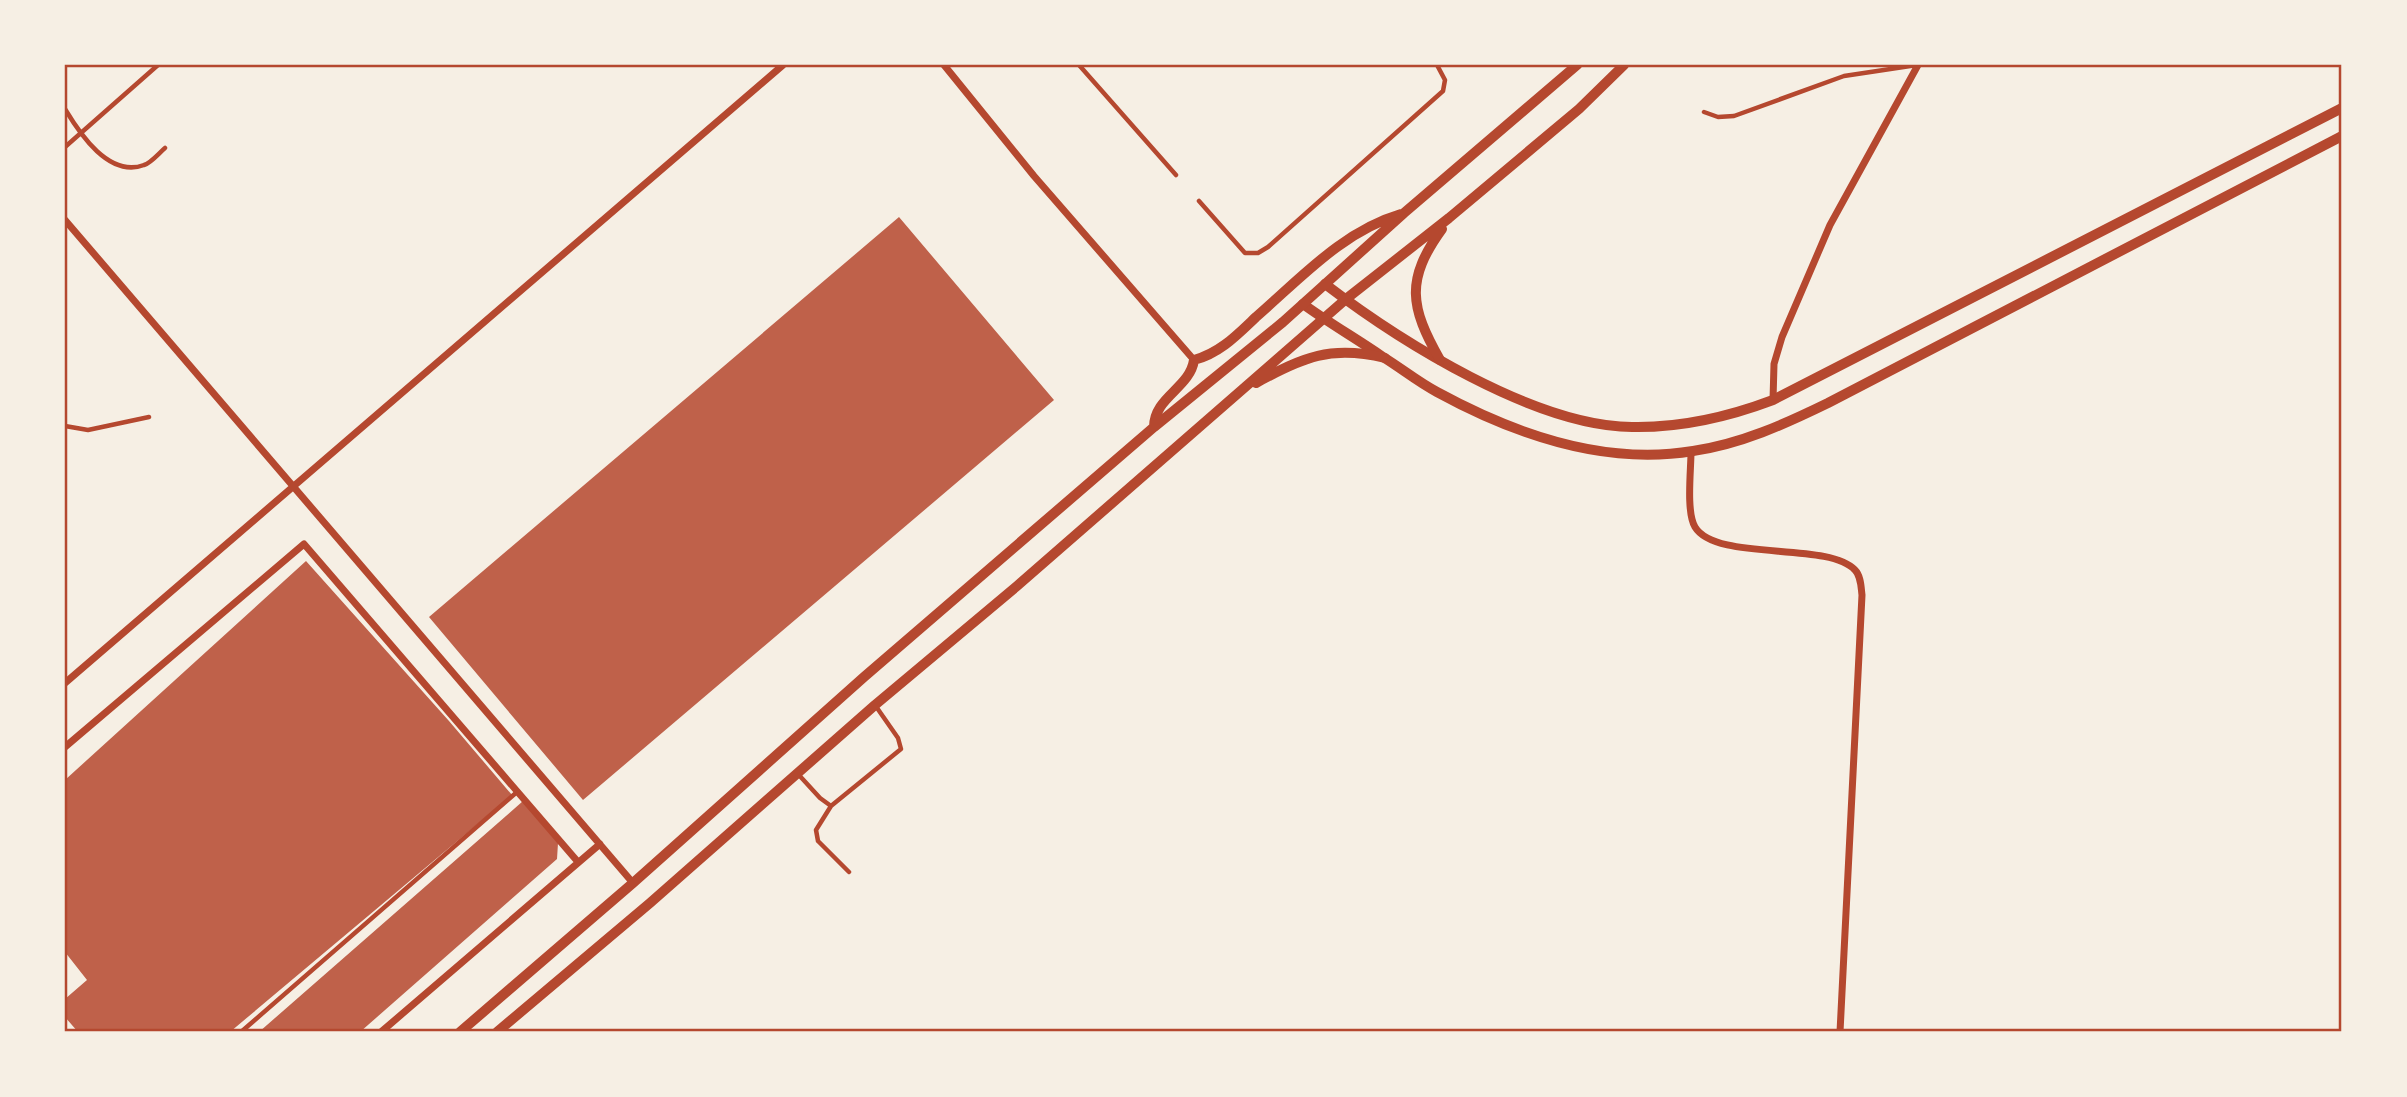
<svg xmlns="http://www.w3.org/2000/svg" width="2407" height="1097" font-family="'Zilla Slab',serif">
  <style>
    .building { fill: #bf614a }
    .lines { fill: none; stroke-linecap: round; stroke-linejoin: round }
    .service { stroke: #b5482f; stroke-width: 4.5 }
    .minor { stroke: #b5482f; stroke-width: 7 }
    .tertiary { stroke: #b5482f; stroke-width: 10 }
    .secondary { stroke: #b5482f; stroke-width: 10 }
    .neatline { fill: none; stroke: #b5482f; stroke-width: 2.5 }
  </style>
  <rect width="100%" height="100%" fill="#f6efe4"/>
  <path class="building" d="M899 217 1054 400 583 800 429 617Z
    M306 561 449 721 512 795 230 1032H78L65 1017V999L87 980 65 952V780Z
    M523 801 558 843 557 859 360 1032H259Z"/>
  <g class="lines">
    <path class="service" d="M1079 65 1176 175
      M65 109C80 134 109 178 144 165 151 163 159 153 165 148
      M1704 112 1718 117 1734 116 1844 76 1917 65
      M65 147 158 65
      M1199 201 1245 253H1258L1268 247 1443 91 1445 80 1437 65
      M65 426 88 430 149 417
      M798 774 820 798 831 806
      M849 872 818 841 816 830 831 806 901 749 898 738 875 705
      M241 1032 517 792"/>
    <path class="minor" d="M944 65 1034 176 1194 360
      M65 220 633 883
      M1773 400 1774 364 1782 337 1830 225 1918 65
      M1691 452C1691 470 1686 512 1695 527 1716 562 1828 541 1855 570 1861 576 1861 587 1862 595L1840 1032
      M65 683 783 65
      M65 747 304 544 578 862
      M381 1032 600 844"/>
    <path class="tertiary" d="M1325 284C1401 342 1535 426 1632 427 1681 428 1728 417 1773 400L2342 108
      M1303 304C1329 323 1357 339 1383 357 1401 368 1418 382 1437 392 1514 434 1604 466 1693 451 1741 444 1785 424 1828 403L2342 136"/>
    <path class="secondary" d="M1440 360C1410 307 1405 280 1442 229
      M1256 383C1303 357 1331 345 1385 358
      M1154 427C1154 397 1190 388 1194 360 1220 353 1237 335 1256 317 1301 278 1343 231 1401 214
      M460 1032 633 883 864 677 1154 427 1283 322 1404 213 1577 65
      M497 1032 650 903 875 705 1017 586 1346 299 1449 218 1579 109 1624 65"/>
  </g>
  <rect width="2407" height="1097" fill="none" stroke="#f6efe4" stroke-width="133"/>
  <rect x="66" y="66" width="2274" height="964" class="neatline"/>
</svg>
